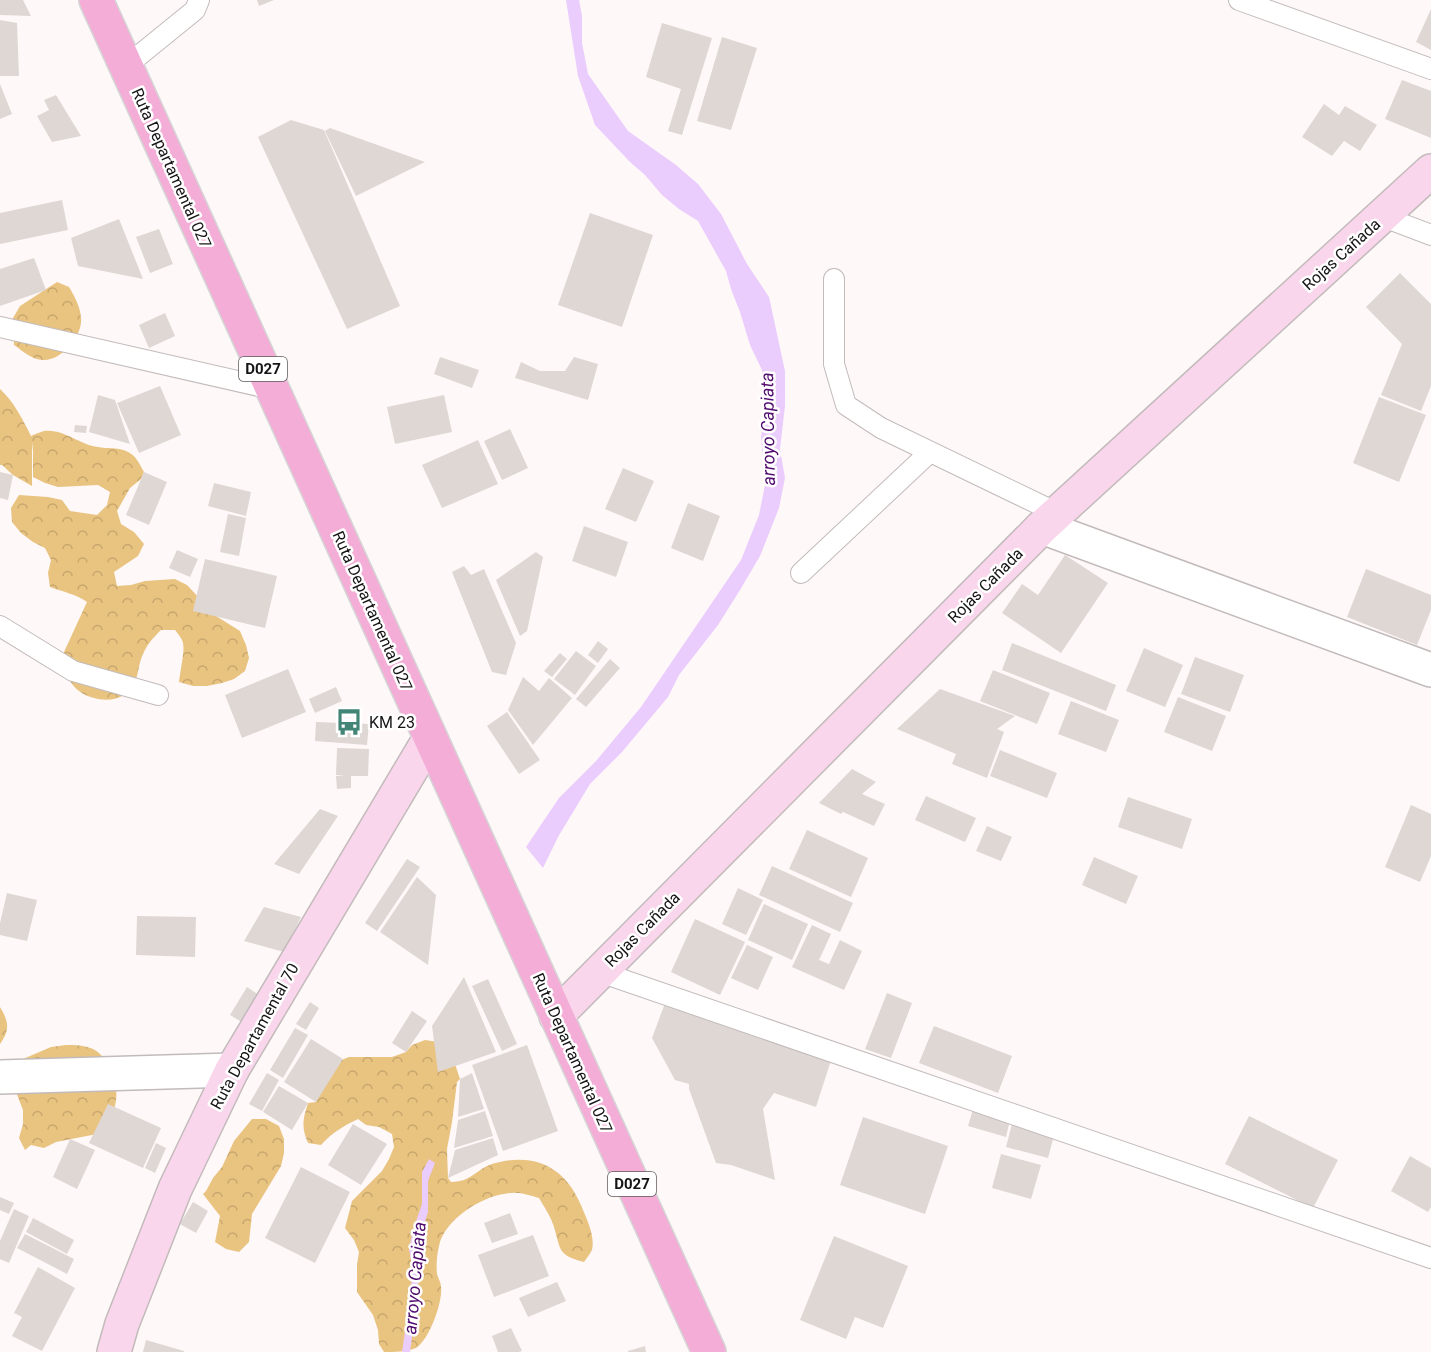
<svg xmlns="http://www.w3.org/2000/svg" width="1431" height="1352" font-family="Roboto,sans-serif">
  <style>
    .forest { fill: url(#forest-crowns) }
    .water { fill: #eaccfd }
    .building { fill: #ded7d4 }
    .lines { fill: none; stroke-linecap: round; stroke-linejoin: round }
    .service-casing { stroke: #c3bbbb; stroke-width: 22 }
    .minor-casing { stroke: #c3bbbb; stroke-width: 36 }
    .secondary-casing { stroke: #c3bbbb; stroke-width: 36 }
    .primary-casing { stroke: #d5d5d5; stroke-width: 36 }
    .service { stroke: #fff; stroke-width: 20 }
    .minor { stroke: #fff; stroke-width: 33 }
    .secondary { stroke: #f9d6eb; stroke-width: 33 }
    .primary { stroke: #f3add7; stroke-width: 33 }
    .labels { text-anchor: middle; stroke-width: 5; stroke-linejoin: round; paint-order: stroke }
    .shield { fill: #fff; stroke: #5c5a5a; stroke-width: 1.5 }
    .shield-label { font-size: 15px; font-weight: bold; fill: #161414 }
    .street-label { font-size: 16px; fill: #161414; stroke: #fff }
    .poi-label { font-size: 16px; fill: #161414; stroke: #fff; text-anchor: start }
    .water-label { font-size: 18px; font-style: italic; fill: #500c6d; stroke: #fff }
  </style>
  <defs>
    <pattern id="forest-crowns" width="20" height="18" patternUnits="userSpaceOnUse" patternTransform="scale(1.5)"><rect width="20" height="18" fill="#e9c380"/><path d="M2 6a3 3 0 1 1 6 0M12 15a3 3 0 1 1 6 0" fill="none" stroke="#c7a76e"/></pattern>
  </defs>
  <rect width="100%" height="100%" fill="#fff8f8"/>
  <path class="forest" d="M57 282 69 287C75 297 82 310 81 322 80 339 60 361 43 360 32 360 23 351 14 345L13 318 20 306Z
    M0 389C14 402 22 418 31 436 35 434 40 432 44 431 63 428 80 445 98 447 107 449 117 447 126 451 136 455 139 463 144 472L141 479 130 488 117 511 121 524 134 532 144 544 138 556 114 572 117 586 131 585 145 581 175 579 187 585 216 616 240 631 246 645 249 658 245 671 234 679 222 683 207 686H193L179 682C180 672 185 651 183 643 182 638 178 634 175 630H161C154 637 148 643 144 652 139 661 139 670 136 679 130 696 115 702 98 699 76 694 72 685 61 666L64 652 87 602C76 594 63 592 50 587L48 573 51 560 45 548 33 542 21 533 12 522 11 508 19 495 48 497 62 500 70 511 97 515 107 505 110 492 98 485 58 487 45 483 33 477V451L32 442V486L13 475 2 465H0Z
    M0 1007C9 1022 10 1030 0 1044Z
    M425 1040 439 1042 451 1052 460 1079 457 1082 452 1122 447 1149 448 1178 451 1182C455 1182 460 1181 464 1180 474 1176 482 1167 492 1164 536 1151 567 1168 583 1210 588 1222 595 1237 592 1250 590 1254 586 1259 584 1262 556 1255 561 1248 553 1224 550 1215 544 1207 539 1198 531 1196 521 1192 512 1193 485 1194 445 1218 439 1246 437 1254 436 1265 437 1274 438 1278 441 1282 441 1287 443 1302 429 1340 416 1348 407 1352 394 1352 384 1352L379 1344 378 1330 373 1315 357 1292V1265L359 1252 354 1240 345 1228 352 1201 382 1171 389 1159 394 1147 392 1134 379 1127 366 1125 358 1119C343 1126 332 1133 321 1145L308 1143C301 1127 303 1119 308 1103L316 1102C320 1084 331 1062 349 1057H392L406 1052 412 1045Z
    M66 1045C75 1045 84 1045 93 1049 112 1059 122 1092 113 1111 109 1119 102 1127 97 1134L56 1142 44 1148 31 1145 25 1150 19 1138 23 1124V1110L13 1084 12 1070 23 1059 51 1047Z
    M252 1119H266L279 1126 284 1139V1153L281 1166 252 1214 249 1242 239 1252 226 1249 215 1242 220 1216 203 1194 206 1191 213 1178 222 1167 234 1141Z"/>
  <path class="water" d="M566 0H579L582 16V43L588 74 628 131 676 165 698 184 721 214 747 264 769 297 785 371V406L780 449 785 478 779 508 760 556 740 590 718 625 679 675 668 697 622 752 590 784 558 837 543 868 526 847 559 798 596 761 641 707 741 560 759 515 765 485 761 437 765 405 762 370 750 345 740 312 731 289 726 271 698 221 679 209 662 195 645 175 630 162 595 125 578 76Z
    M429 1159 435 1163 428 1181V1212L416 1251 419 1265 418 1292 410 1352H402L411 1290 412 1266 409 1249 413 1230 422 1204V1172Z"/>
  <path class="building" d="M0 0H23L31 16 0 15Z
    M257 0H274L259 6Z
    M1431 9V50L1416 42Z
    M0 20 17 23 19 76H0Z
    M662 23 712 38 682 135 668 131 681 89 646 77Z
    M722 37 757 48 731 130 697 121Z
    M1402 80 1431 91V138L1385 119Z
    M0 84 12 114 0 119Z
    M56 95 81 136 52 142 37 116 49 110 44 100Z
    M1324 104 1339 115 1345 106 1377 125 1360 151 1344 141 1332 156 1302 137Z
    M291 120 324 130 400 306 347 329 258 137Z
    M330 128 425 162 356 196 325 131Z
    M62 200 68 230 0 244V213Z
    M590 213 653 235 622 327 558 305Z
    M119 219 143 279 78 266 71 238Z
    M159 229 173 264 150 273 136 237Z
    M34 258 46 290 0 306V269Z
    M1400 273 1431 304V386L1421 411 1381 395 1402 344 1366 307Z
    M165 313 175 336 149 348 139 325Z
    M440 357 479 370 472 388 434 374Z
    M574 357 598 364 588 400 515 378 521 362 540 371H565Z
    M160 386 181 435 139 453 117 403Z
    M98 395 115 400 130 444 89 432Z
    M444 395 452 432 395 444 387 407Z
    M1379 397 1426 415 1399 482 1353 463Z
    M75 425 87 426 86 433 74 432Z
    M510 429 528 468 502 480 484 441Z
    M478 440 498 484 442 508 422 465Z
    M623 468 654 481 636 522 605 509Z
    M0 472 13 475 8 500 0 498Z
    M144 472 167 482 149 525 126 515Z
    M214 483 251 492 246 516 208 506Z
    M688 503 720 516 703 561 671 548Z
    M228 514 246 518 239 556 220 552Z
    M584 526 628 542 616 577 572 561Z
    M177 550 198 559 190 577 169 568Z
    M536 552 543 557 527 631 520 636 496 580Z
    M1065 555 1108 583 1061 653 1002 613 1022 584 1038 595Z
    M205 559 277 576 265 628 193 611Z
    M464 566 471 575 484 569 516 643 506 675 492 672 452 572Z
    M1366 569 1431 595V610L1417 645 1347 617Z
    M598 641 608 649 598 663 588 655Z
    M1012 643 1116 685 1106 711 1002 670Z
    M1144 648 1183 665 1165 707 1126 691Z
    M576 651 596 666 575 695 554 679Z
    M560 653 567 659 552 677 544 671Z
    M1195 657 1244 675 1230 712 1181 694Z
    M610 659 620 668 586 707 576 699Z
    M288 669 306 712 242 738 225 695Z
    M993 670 1050 693 1037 724 980 701Z
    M523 677 539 691 549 678 572 698 533 745 508 710Z
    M336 687 342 701 315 713 309 699Z
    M940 689 1015 716 997 729 1004 732 987 778 952 764 956 754 897 729Z
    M1178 697 1226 716 1212 751 1164 732Z
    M1071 701 1119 720 1106 752 1058 734Z
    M507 712 540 760 519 774 487 726Z
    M316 722 369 724 367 745 315 741Z
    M337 748 369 749 368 776H351V788L337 789 336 776H345L336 775Z
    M1000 750 1057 773 1047 798 990 776Z
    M852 769 876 782 862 794 885 804 874 826 843 812 841 814 819 803Z
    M926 796 976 818 965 842 915 820Z
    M1128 797 1192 819 1182 849 1118 827Z
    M1411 805 1431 814V856L1420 882 1385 867Z
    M320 809 338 816 299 874 274 864Z
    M987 826 1012 837 1001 861 976 851Z
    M807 830 868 858 851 897 789 869Z
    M1094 857 1138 876 1126 904 1082 885Z
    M407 859 420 867 377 931 365 923Z
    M772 866 853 903 840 932 759 895Z
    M417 877 436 895 428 965 380 932Z
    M738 888 763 900 746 935 722 924Z
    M7 893 37 900 27 941 0 935V923Z
    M764 904 808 924 792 960 748 940Z
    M264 907 301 917 284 952 244 941Z
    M137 916 196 917 195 957 136 955Z
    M695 919 745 942 720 995 671 972Z
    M812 925 831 934 819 960 829 964 840 940 862 951 844 990 792 967Z
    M747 945 773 957 758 990 731 978Z
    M464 977 496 1052 438 1072 432 1026Z
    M488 979 517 1044 502 1051 472 986Z
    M247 987 262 997 245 1024 230 1015Z
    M887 993 912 1003 891 1058 865 1049Z
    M668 995 834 1051 816 1107 774 1093 763 1109 775 1180 731 1165 716 1163 689 1089V1084L675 1080 652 1038Z
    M310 1002 319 1008 306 1030 296 1024Z
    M412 1011 427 1021 406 1052 392 1043Z
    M934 1026 1012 1056 998 1093 919 1063Z
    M295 1028 308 1035 283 1078 270 1070Z
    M311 1039 343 1059 316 1102 284 1082Z
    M527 1045 558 1131 503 1151 472 1065Z
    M267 1073 279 1080 262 1111 249 1104Z
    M472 1073 484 1109 458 1117 460 1079Z
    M279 1086 308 1103 292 1130 263 1112Z
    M108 1104 161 1128 143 1168 89 1143Z
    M974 1106 1011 1116 1006 1137 968 1126Z
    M485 1111 493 1136 454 1148 458 1120Z
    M1249 1116 1338 1160 1313 1208 1225 1164Z
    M863 1117 948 1146 925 1214 840 1185Z
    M1013 1120 1055 1132 1048 1158 1006 1147Z
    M353 1124 387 1144 361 1185 328 1165Z
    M493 1138 498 1155 448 1178 455 1150Z
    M70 1139 95 1150 77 1189 53 1177Z
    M156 1143 166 1148 155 1173 145 1168Z
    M1001 1154 1041 1165 1031 1199 992 1188Z
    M1410 1156 1431 1168V1207L1428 1212 1391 1191Z
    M301 1167 350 1192 315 1263 265 1238Z
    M0 1197 14 1203 9 1214 0 1210Z
    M193 1202 208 1211 196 1233 180 1224Z
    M14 1209 29 1216 9 1263 0 1259V1241Z
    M510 1213 518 1234 492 1243 484 1223Z
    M33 1218 74 1240 67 1254 26 1232Z
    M25 1234 74 1259 67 1274 17 1248Z
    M533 1235 549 1276 494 1297 478 1255Z
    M834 1236 908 1266 883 1328 855 1317 846 1339 800 1320Z
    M38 1267 75 1288 42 1351 12 1336 22 1317 14 1313Z
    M557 1282 566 1301 528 1317 519 1298Z
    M511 1328 522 1351 519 1352H498L492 1336Z
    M146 1340 184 1351V1352H143Z
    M645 1346 646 1352H628V1351Z"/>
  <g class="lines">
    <defs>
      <path id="service" d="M1239 0 1431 69
        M126 66 195 10 199 0
        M1381 216 1431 235
        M834 279V364L846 405 881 428 1057 513
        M0 327 272 389
        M801 573 930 452
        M0 626 73 671 158 695
        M600 972 1431 1258"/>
      <path id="minor" d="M1042 527 1431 670
        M0 1077 232 1070"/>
      <path id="secondary" d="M556 1016 1042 527 1431 171
        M114 1352 122 1324 175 1189 232 1070 430 738"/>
      <path id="primary" d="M96 0 709 1352"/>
    </defs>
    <use href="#service" class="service-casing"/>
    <use href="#minor" class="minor-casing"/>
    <use href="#secondary" class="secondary-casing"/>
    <use href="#primary" class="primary-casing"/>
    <use href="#service" class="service"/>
    <use href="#minor" class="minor"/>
    <use href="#secondary" class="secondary"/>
    <use href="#primary" class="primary"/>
  </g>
  <defs>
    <symbol id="bus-bare" viewBox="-9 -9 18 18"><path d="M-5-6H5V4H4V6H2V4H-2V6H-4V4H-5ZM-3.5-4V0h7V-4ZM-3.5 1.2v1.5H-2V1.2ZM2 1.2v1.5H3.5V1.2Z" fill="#428476" stroke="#fff" stroke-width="2.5" paint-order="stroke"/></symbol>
  </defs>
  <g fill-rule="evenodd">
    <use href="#bus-bare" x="330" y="703" width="38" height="38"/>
  </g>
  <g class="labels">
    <g class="shield">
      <rect x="239" y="357" width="48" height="24" rx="4.5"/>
      <rect x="608" y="1172" width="48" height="24" rx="4.5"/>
    </g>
    <g class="shield-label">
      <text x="263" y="374">D027</text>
      <text x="632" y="1189">D027</text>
    </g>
    <g class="street-label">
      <text transform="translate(172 168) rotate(66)" y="6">Ruta Departamental 027</text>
      <text transform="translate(1341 254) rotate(-42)" y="6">Rojas Cañada</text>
      <text transform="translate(985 585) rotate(-45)" y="6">Rojas Cañada</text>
      <text transform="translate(373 611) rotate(66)" y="6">Ruta Departamental 027</text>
      <text transform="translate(642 929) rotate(-45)" y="6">Rojas Cañada</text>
      <text transform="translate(254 1036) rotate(-61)" y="6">Ruta Departamental 70</text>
      <text transform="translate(573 1053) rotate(66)" y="6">Ruta Departamental 027</text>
    </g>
    <g class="poi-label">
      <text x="369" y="728">KM 23</text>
    </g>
    <g class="water-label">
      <text transform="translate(768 429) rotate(-91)" y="6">arroyo Capiata</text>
      <text transform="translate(415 1278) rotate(-85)" y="6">arroyo Capiata</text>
    </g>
  </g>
</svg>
